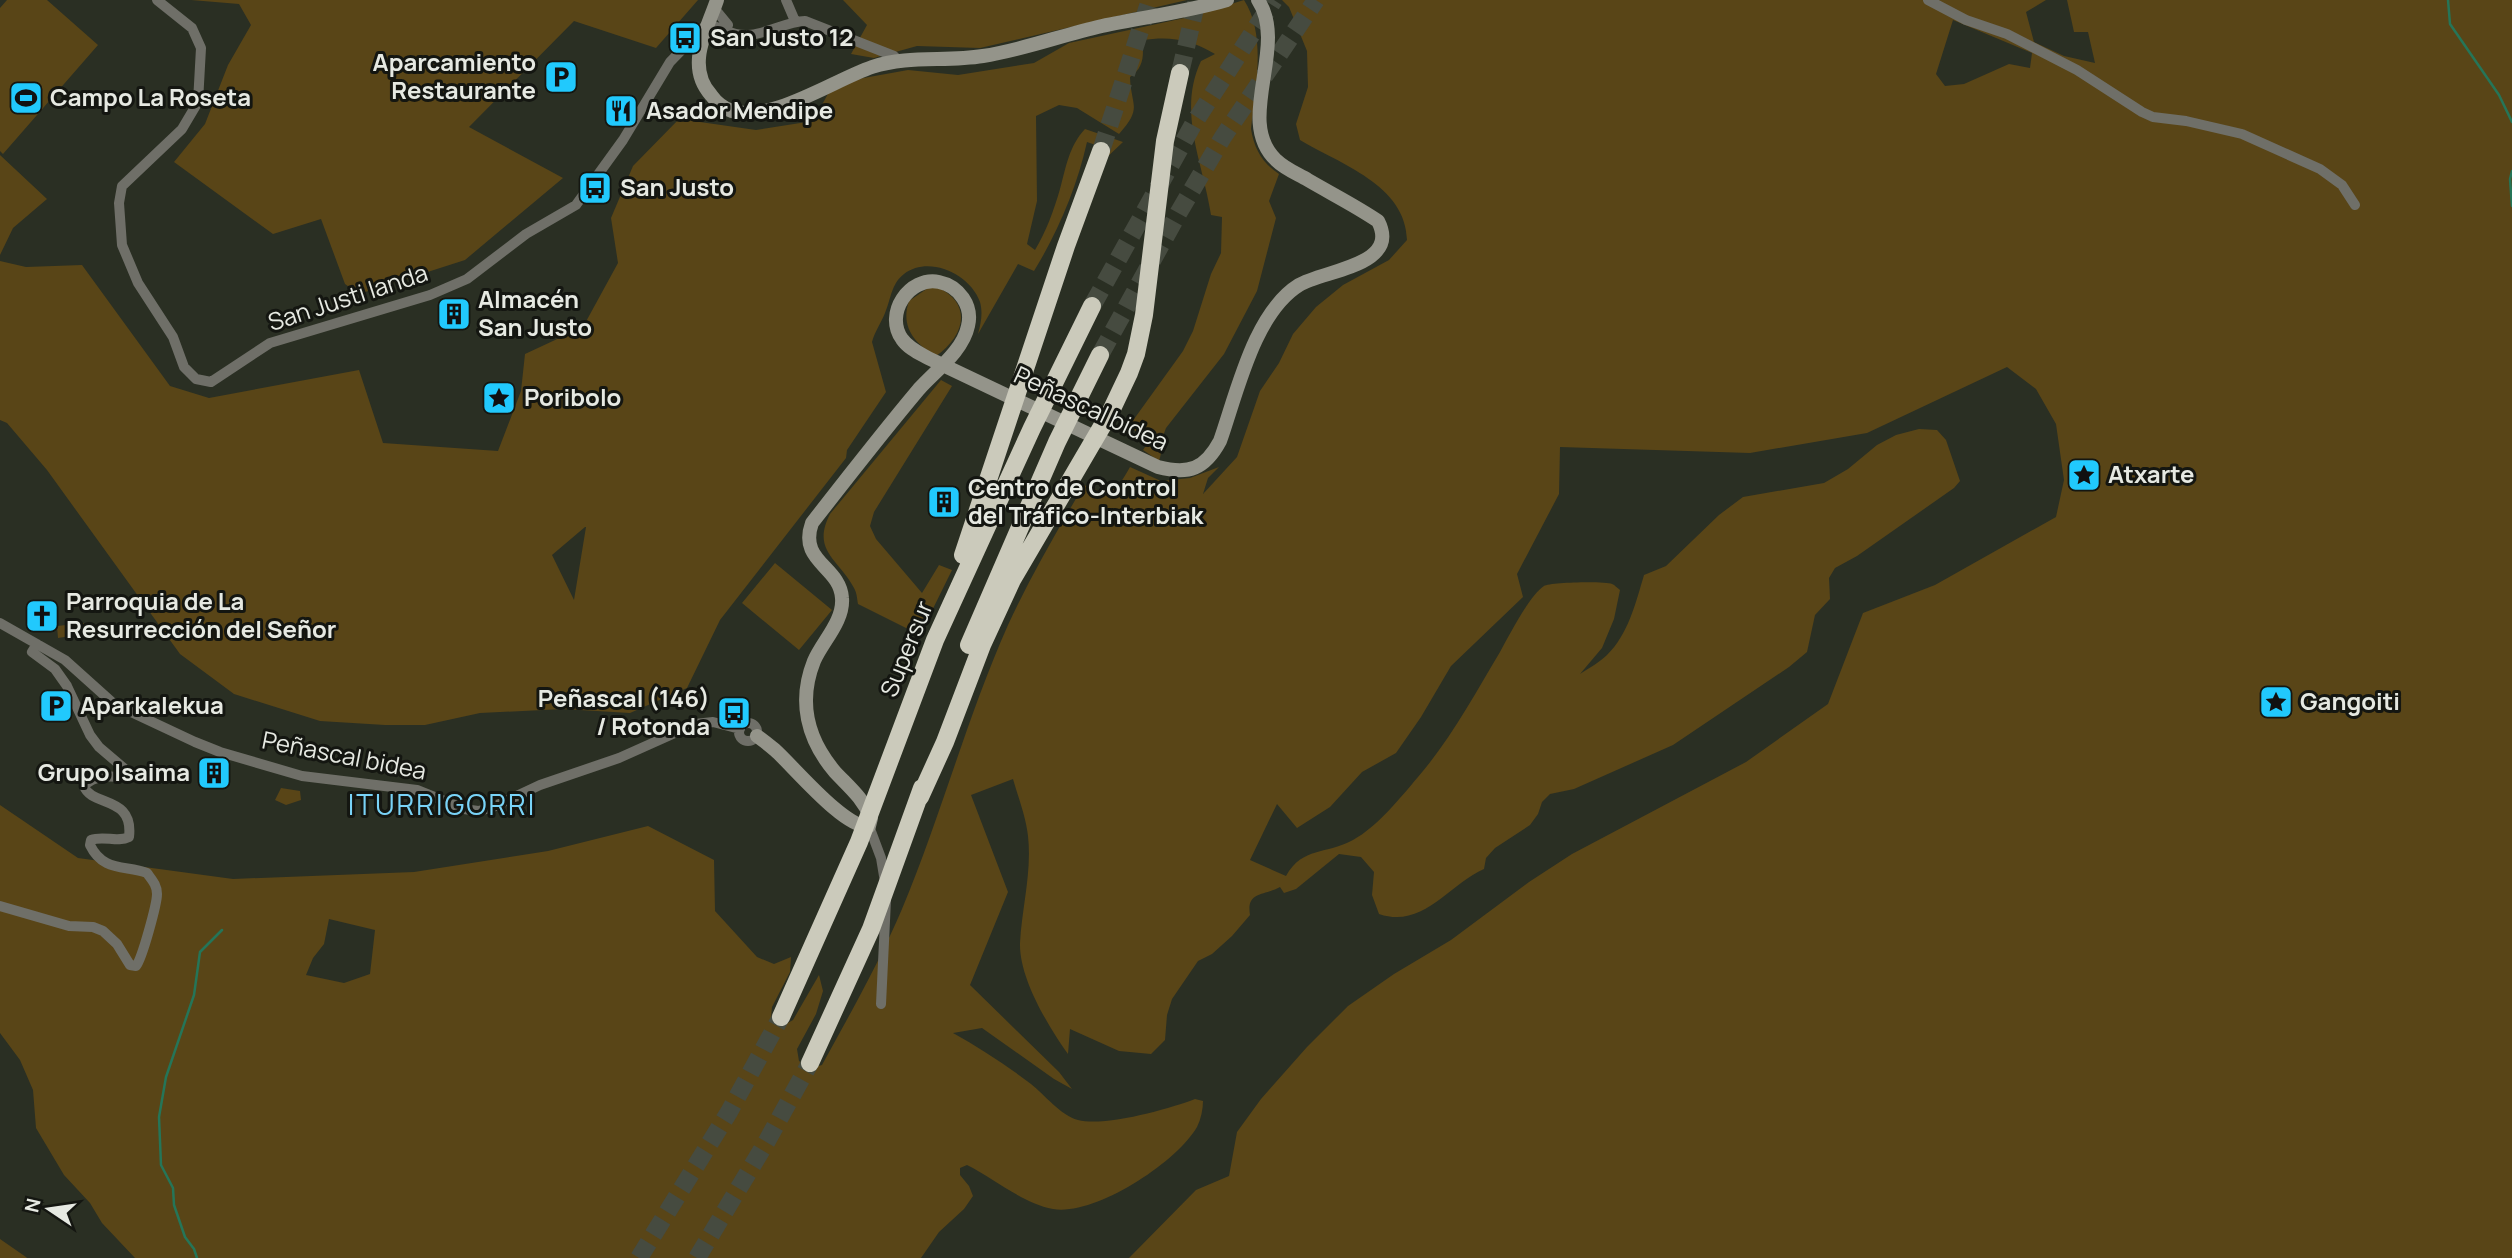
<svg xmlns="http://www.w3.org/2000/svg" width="2512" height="1258" font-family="Manrope,sans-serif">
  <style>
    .green { fill: #594517; fill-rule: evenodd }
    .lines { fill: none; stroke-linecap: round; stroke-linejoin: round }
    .stream { stroke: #257558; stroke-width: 2.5 }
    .highway-tunnel { stroke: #464b40; stroke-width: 18; stroke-dasharray: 18 9; stroke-linecap: butt }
    .street { stroke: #6f6f68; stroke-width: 10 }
    .secondary { stroke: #94948a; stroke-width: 14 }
    .highway { stroke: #cbcabb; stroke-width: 18 }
    .labels { text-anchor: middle; stroke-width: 6; stroke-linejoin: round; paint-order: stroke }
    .poi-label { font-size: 24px; font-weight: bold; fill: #e6e9e2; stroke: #141611; text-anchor: start }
    .street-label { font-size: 24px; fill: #e6e9e2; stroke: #141611 }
    .quarter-label { font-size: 28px; letter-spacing: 2px; fill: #79d3f7; stroke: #141611 }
  </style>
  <rect width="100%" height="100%" fill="#2a2f23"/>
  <path class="green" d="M7 0H47L98 45 3 154 0 151V8Z
    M191 0H698L656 48 574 21 469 127 563 178 465 260 359 294 345 284 321 219 273 234 174 162 205 124 228 65 251 25 239 4Z
    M843 0H1187L980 48 917 46 874 58 851 54 867 25Z
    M1244 0C1267 35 1255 90 1251 129 1254 148 1262 163 1279 174L1269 201 1276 218 1257 291 1224 354 1166 428C1161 439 1163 450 1159 461L1143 450 1149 441 1129 426 1183 351 1193 331 1211 274 1221 253 1222 217 1211 215C1203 162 1177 112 1201 61L1215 54C1190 39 1171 36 1142 40 1144 55 1144 68 1130 77 1131 107 1143 107 1119 134L1077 108 1059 105 1036 116 1037 201 1027 244 1035 250C1046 232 1054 210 1060 189 1066 167 1069 146 1085 129L1123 142 1104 160 1107 149 1087 142C1077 187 1058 232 1034 271L1018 264 978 334C981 323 983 313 980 302 970 274 929 255 904 274 891 284 891 299 885 313 881 323 875 331 872 342L886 392 847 450 846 458 720 620 687 688 630 713 563 709 480 713 425 725H385L320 721 234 694 180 654 47 470 7 423 0 420V261L26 267 82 265 170 386 209 398 359 370 383 443 498 451 521 391 525 354 583 327 618 263 611 218 633 166 679 119 756 130 813 121 829 92 858 79 908 70 958 75 1034 63 1069 43 1189 17ZM585 527H586L574 600 552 555Z
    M1282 0H2046L2026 12 2034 42 2064 56 2095 63 2088 32H2074L2067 0H2512V1258H1129L1196 1190 1229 1176 1237 1132 1261 1099 1307 1047 1348 1006 1394 974 1451 940 1529 882 1572 854 1746 762 1828 704 1863 613 1935 585 2056 517 2064 480 2056 424 2036 389 2007 367 1867 433 1750 453 1560 447 1559 494 1517 574 1523 597 1451 666 1421 717 1396 753 1362 772 1330 807 1297 828 1277 804 1250 860 1286 876C1303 846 1326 855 1353 840 1377 827 1401 797 1418 777 1450 740 1475 694 1500 652 1509 636 1529 596 1544 586 1550 582 1606 581 1612 584 1615 585 1617 588 1620 590L1614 619 1602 648 1580 674C1589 668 1600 662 1607 655 1628 635 1636 602 1644 575L1666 566 1719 515 1743 497 1824 483 1848 469 1877 445 1896 435 1919 429 1937 430 1946 440 1960 481 1954 488 1857 556 1835 568 1829 578 1830 599 1815 615 1807 652 1789 667 1673 745 1574 789 1550 794 1542 802 1538 814 1530 825 1495 848 1486 858 1484 869C1448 885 1423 929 1379 914L1372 895 1374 872 1361 857 1339 854 1296 889 1284 893 1280 887C1264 896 1246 891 1250 915L1232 936 1212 954 1198 961 1172 999 1167 1015 1165 1040 1151 1054 1119 1051 1070 1029 1068 1054C1048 1026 1019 978 1020 943 1022 907 1032 872 1028 836 1026 817 1018 797 1013 779L971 795 1008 892 970 985 1059 1072 1072 1089 1054 1079 982 1028 953 1033C980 1048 1006 1065 1031 1084 1045 1095 1060 1115 1078 1120 1105 1127 1169 1109 1195 1099L1203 1101C1203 1109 1201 1119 1197 1127 1176 1163 1095 1216 1053 1209 1022 1203 995 1179 967 1165L960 1168V1175L969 1186 973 1196 964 1209 939 1232 921 1258H135L102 1223 90 1203 64 1175 36 1128 33 1090 20 1060 0 1033V805L78 858 233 879 414 872 548 851 648 826 714 860 715 911 757 957 774 964 791 957 790 972 772 1007 771 1017 786 1024 793 1020 819 975 823 991 816 1014 797 1049 799 1061 811 1068 822 1065C850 1014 879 963 902 909 941 816 967 717 1008 625 1030 577 1057 531 1084 485 1111 497 1116 492 1130 467L1161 481 1190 478 1219 467 1208 478 1203 494 1237 457 1260 391 1279 363 1293 334 1316 307 1343 285 1389 260 1407 240C1406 185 1340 164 1300 140L1296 124 1308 87 1307 51 1289 7ZM1953 20 2032 53 2030 68 2009 64 1964 84 1945 86 1936 74ZM329 919 375 930 370 974 344 983 306 975 313 958 324 944Z
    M0 155 47 199 13 228 0 255Z
    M937 287C974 304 964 337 936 356 915 344 900 327 909 301L928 288Z
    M941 380 952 386 874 512 870 526 876 539 922 593 939 565 952 570 920 635 858 604C857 599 857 593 854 588 839 559 811 551 830 514Z
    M775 563 832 610 799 650 742 603Z
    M84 623 85 634 58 638 57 626Z
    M281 788 300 791 301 800 286 805 275 800Z
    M0 1239 26 1257 27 1258H0Z"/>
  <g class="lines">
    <path class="stream" d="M2448 0 2450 24 2499 95 2512 122
      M2512 171 2510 179 2512 206
      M197 1258 194 1249 185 1237 174 1205 173 1188 161 1165 159 1117 166 1077 194 995 200 952 222 930"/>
    <path class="highway-tunnel" d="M1180 73 1197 0
      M1101 151 1150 0
      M1092 306 1194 123 1274 0
      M1100 355 1179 212 1223 137 1316 0
      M639 1258 729 1112 781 1017
      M697 1258 767 1141 810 1063"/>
    <path class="street" d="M157 0 192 28 201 48 198 102 182 129 122 186 119 203 122 245 138 283 173 337 184 367 196 379 211 382 270 343 430 295 467 279 526 234 576 205 623 140 670 62 707 24 726 30 728 25 714 8
      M786 0 795 21
      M1928 0 1966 20 2007 34 2077 70 2142 112 2153 117 2186 121 2242 134 2320 169 2342 185 2355 205
      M726 30C752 45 779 22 805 21L894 56 898 60
      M0 623 65 660 114 704 195 742 220 752 302 776 417 790 464 809 478 811 491 808 540 785 619 758 695 724 713 722 740 729
      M739 732a9 9 0 1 1 18 0a9 9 0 1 1-18 0Z
      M869 826 881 858 885 882
      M0 906 69 926 93 927 103 931 117 944 130 965 136 966C142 959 157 904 157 894 157 885 152 880 147 873 125 865 103 872 90 845L91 840C104 835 117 843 129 837 134 795 91 807 84 786 94 775 109 776 123 777L126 770 99 747 90 735 67 686 55 669 32 652 37 644
      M881 1004 886 900"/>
    <path class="secondary" d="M717 0C707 30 685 66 711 95 716 102 723 108 732 111 771 123 834 80 872 67 908 55 945 62 983 56 1023 50 1062 35 1102 26 1144 17 1186 12 1227 0
      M757 736C763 740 769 745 775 750 793 766 846 830 869 826L871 818C863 798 849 787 835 772 807 739 798 701 814 661 822 642 844 621 842 598 840 566 798 562 812 523 847 478 882 433 919 389 935 371 963 351 968 326 973 306 959 286 939 282 909 276 884 314 902 339 908 348 919 353 928 358L1158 467C1189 475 1205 469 1220 441 1237 393 1254 313 1299 285 1324 270 1401 266 1378 221 1356 206 1332 194 1308 180 1298 174 1285 169 1276 160 1234 120 1289 47 1258 0"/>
    <path class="highway" d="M963 555 1066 246 1101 151
      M969 645 1057 442 1100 355
      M920 797 945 742 982 645 1012 580 1111 411 1129 373 1136 354 1144 315 1165 141 1180 73
      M781 1017 859 842 935 640 1032 428 1092 306
      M810 1063 871 929 922 788"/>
  </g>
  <defs>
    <symbol id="bus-square" viewBox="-11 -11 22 22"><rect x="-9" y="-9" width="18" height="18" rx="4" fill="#21c9fd" stroke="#141611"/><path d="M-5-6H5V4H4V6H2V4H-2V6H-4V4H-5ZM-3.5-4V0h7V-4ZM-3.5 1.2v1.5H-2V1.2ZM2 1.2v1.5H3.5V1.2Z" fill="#111"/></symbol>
    <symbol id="parking-square" viewBox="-11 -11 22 22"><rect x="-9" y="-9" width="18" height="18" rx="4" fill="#21c9fd" stroke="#141611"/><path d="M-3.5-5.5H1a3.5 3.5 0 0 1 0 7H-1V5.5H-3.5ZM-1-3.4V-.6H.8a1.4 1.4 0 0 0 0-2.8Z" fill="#111"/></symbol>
    <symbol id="stadium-square" viewBox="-11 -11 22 22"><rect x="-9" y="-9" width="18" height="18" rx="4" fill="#21c9fd" stroke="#141611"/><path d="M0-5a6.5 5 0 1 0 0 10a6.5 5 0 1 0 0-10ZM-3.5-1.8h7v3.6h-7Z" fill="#111"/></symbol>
    <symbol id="restaurant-square" viewBox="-11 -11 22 22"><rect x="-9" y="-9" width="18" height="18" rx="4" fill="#21c9fd" stroke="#141611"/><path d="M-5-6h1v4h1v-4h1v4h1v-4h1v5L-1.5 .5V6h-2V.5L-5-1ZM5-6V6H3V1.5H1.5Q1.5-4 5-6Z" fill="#111"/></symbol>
    <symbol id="building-square" viewBox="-11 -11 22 22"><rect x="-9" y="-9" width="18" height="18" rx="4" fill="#21c9fd" stroke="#141611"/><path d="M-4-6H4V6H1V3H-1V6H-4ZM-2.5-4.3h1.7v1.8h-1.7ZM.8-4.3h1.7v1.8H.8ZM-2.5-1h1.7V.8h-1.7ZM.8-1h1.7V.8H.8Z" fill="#111"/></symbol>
    <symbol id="sight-square" viewBox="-11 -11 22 22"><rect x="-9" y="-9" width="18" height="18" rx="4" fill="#21c9fd" stroke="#141611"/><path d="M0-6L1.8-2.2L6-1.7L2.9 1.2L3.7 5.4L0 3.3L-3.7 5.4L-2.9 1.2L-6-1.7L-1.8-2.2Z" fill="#111"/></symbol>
    <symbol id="church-square" viewBox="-11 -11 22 22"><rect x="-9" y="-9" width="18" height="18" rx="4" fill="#21c9fd" stroke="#141611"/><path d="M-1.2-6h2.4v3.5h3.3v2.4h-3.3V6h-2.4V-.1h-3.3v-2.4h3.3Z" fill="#111"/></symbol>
  </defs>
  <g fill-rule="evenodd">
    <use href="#bus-square" x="666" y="19" width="38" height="38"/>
    <use href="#parking-square" x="542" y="58" width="38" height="38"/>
    <use href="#stadium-square" x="7" y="79" width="38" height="38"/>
    <use href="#restaurant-square" x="602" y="92" width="38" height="38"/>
    <use href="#bus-square" x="576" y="169" width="38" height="38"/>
    <use href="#building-square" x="435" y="295" width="38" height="38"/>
    <use href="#sight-square" x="480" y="379" width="38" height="38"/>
    <use href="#sight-square" x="2065" y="456" width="38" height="38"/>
    <use href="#building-square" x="925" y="483" width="38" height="38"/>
    <use href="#church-square" x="23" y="597" width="38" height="38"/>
    <use href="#sight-square" x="2257" y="683" width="38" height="38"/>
    <use href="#parking-square" x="37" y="687" width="38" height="38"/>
    <use href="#bus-square" x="715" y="694" width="38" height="38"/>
    <use href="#building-square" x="195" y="754" width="38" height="38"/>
  </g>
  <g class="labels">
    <g class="poi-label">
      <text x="710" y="46">San Justo 12</text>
      <text x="536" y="71" text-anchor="end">Aparcamiento<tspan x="536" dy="28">Restaurante</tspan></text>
      <text x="50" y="106">Campo La Roseta</text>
      <text x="646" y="119">Asador Mendipe</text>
      <text x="620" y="196">San Justo</text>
      <text x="478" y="308">Almacén<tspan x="478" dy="28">San Justo</tspan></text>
      <text x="524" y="406">Poribolo</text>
      <text x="2108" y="483">Atxarte</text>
      <text x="968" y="496">Centro de Control<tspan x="968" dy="28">del Tráfico-Interbiak</tspan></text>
      <text x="66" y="610">Parroquia de La<tspan x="66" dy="28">Resurrección del Señor</tspan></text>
      <text x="710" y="707" text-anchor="end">Peñascal (146)<tspan x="710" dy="28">/ Rotonda</tspan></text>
      <text x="2300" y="710">Gangoiti</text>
      <text x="80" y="714">Aparkalekua</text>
      <text x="190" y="781" text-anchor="end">Grupo Isaima</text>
    </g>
    <g class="street-label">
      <text transform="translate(348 298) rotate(-18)" y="8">San Justi landa</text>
      <text transform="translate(1091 409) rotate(25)" y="8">Peñascal bidea</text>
      <text transform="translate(907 649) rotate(-68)" y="8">Supersur</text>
      <text transform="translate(344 756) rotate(11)" y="8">Peñascal bidea</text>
    </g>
    <g class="quarter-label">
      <text x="442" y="815">ITURRIGORRI</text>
    </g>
  </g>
  <g transform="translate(49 1209) rotate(283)" stroke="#141611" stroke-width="5" paint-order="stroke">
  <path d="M0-5L12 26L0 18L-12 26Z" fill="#e6e9e2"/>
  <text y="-10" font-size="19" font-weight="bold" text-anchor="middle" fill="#e6e9e2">N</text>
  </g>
</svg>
